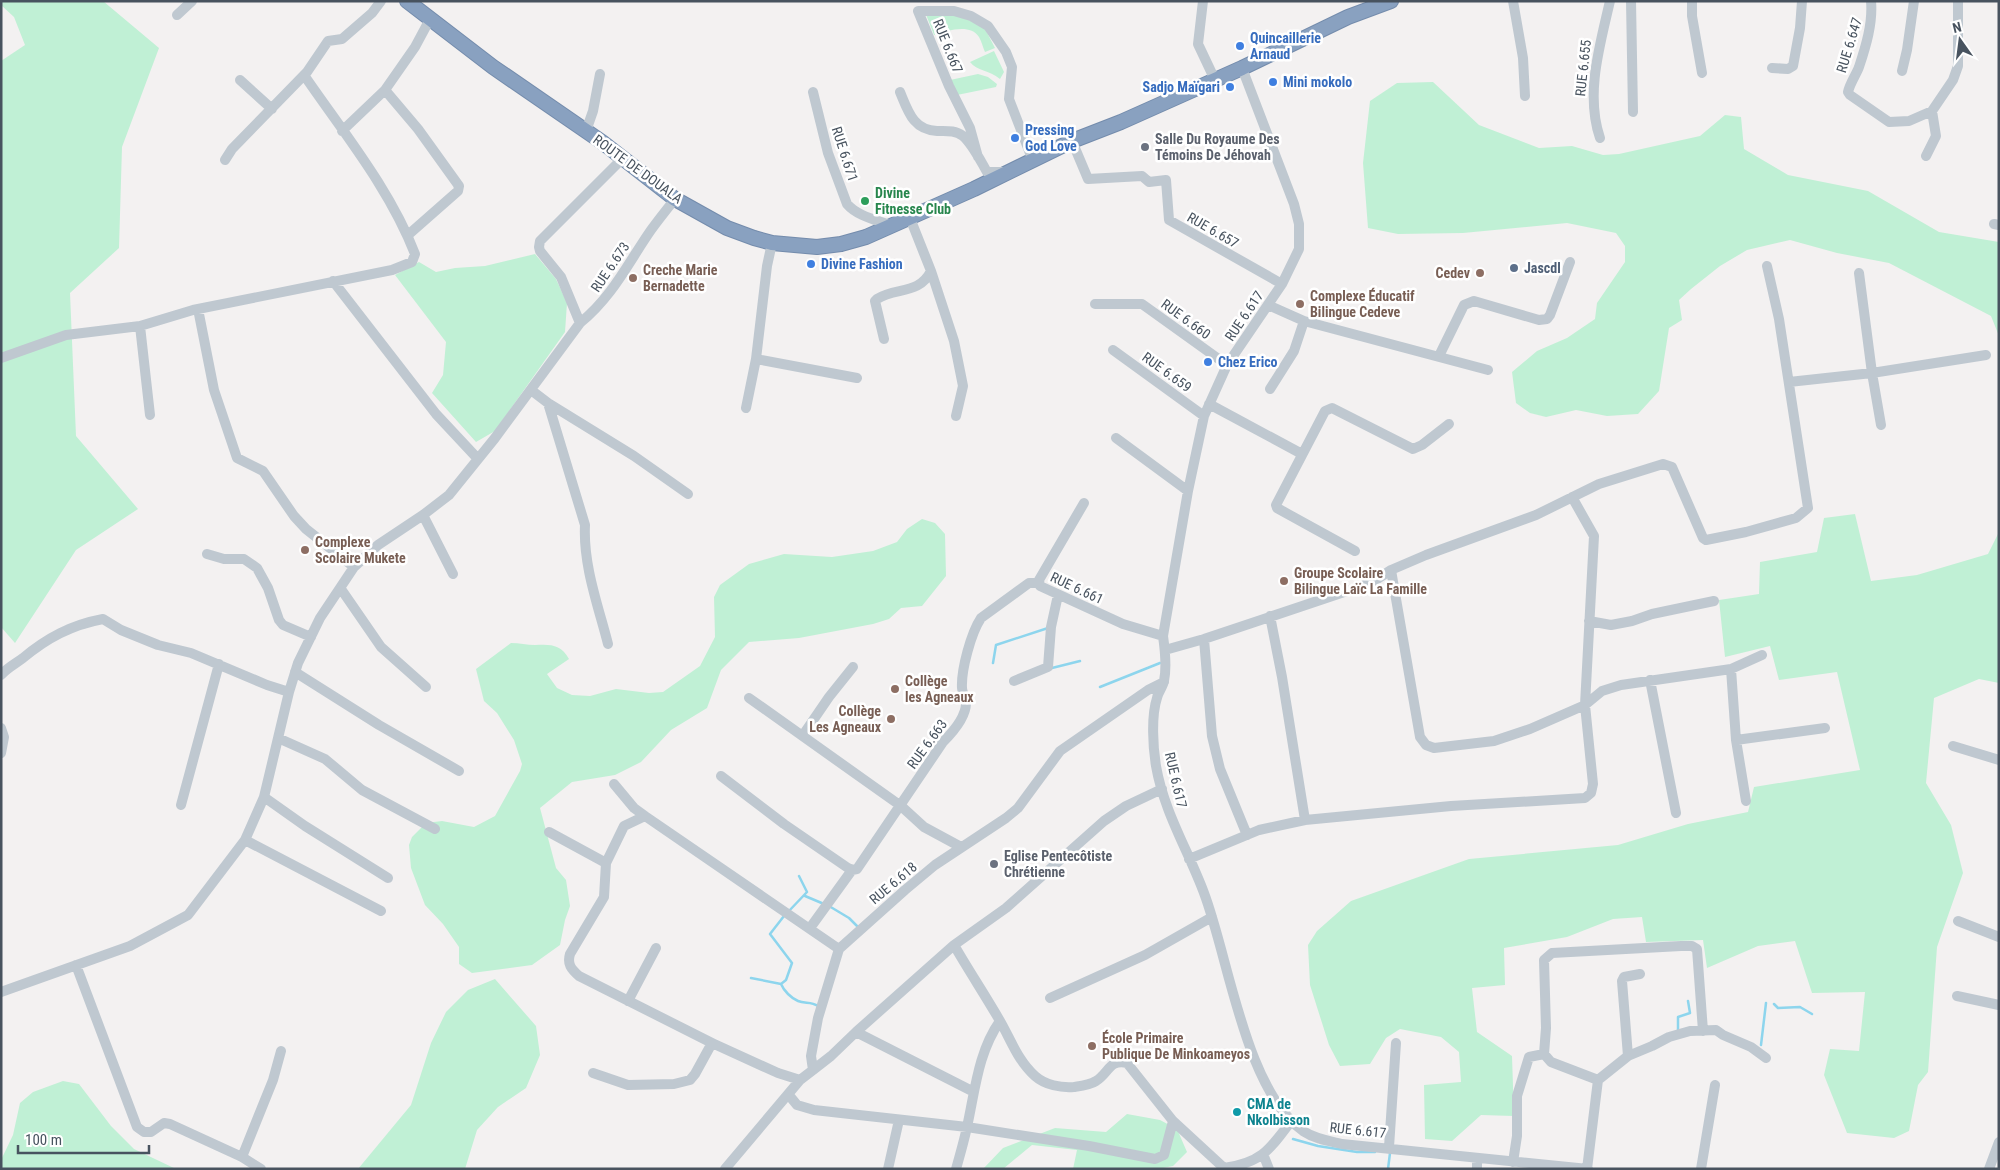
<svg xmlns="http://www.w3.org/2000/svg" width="2000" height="1170" font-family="'Roboto Condensed',sans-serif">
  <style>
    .green { fill: #c0f0d5 }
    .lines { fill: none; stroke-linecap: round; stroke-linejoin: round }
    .stream { stroke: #8dd5ed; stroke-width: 2.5 }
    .highway-casing { stroke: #748cac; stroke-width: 16 }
    .minor { stroke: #bfc8d0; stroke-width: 10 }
    .highway { stroke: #89a1c0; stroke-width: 14 }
    .shop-dot { fill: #3f7fe0; stroke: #fff; stroke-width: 2 }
    .worship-dot { fill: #6b7280; stroke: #fff; stroke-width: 2 }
    .leisure-dot { fill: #2e9e5b; stroke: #fff; stroke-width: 2 }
    .service-dot { fill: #5c6f8a; stroke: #fff; stroke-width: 2 }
    .education-dot { fill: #8d6e63; stroke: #fff; stroke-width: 2 }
    .culture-dot { fill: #0f9aa8; stroke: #fff; stroke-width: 2 }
    .labels { text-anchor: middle; stroke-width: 5; stroke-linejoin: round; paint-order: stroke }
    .shop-label { font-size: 14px; font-weight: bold; fill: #366cbe; stroke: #fff; text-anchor: start }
    .street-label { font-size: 14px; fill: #48535f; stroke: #fff }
    .worship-label { font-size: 14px; font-weight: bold; fill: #5b616d; stroke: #fff; text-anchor: start }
    .leisure-label { font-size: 14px; font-weight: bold; fill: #27864d; stroke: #fff; text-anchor: start }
    .service-label { font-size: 14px; font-weight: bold; fill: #4e5e75; stroke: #fff; text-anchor: start }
    .education-label { font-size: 14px; font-weight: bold; fill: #785e54; stroke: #fff; text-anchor: start }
    .culture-label { font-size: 14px; font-weight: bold; fill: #0d838f; stroke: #fff; text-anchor: start }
  </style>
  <rect width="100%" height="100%" fill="#f3f1f1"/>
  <path class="green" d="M1 1H103L159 48 122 147 119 248 70 293 76 436 138 509 76 550 15 643 1 627V61L25 45 14 17 1 5Z
    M925 12H946L983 25 995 48 985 52C983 48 982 42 979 37 970 23 947 31 934 35Z
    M994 51 1004 72 1000 79C989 70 977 71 970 62Z
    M978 74 988 77 997 84 996 87 957 95 950 80Z
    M1433 82 1479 125 1539 148 1572 146 1603 155 1619 154 1700 136 1725 115 1741 117 1744 149 1788 175 1868 191 1939 232 1999 242V336L1991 316 1889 263 1837 253 1790 240 1747 250 1720 266 1691 289 1679 300 1682 320 1669 328 1659 391 1638 414 1607 416 1576 410 1546 417 1530 413 1516 403 1512 372 1537 351 1567 338 1595 319 1597 303 1625 262V246L1616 233 1567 223 1463 233 1398 234 1368 228 1363 163 1370 101 1397 83Z
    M535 254 556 279 567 303 565 332 495 431 476 442 432 393 443 375 446 342 395 275 419 262 436 272 455 268 485 266Z
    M1855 514 1871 581 1917 575 1988 554 1999 532V683L1979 679 1934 698 1926 783 1951 825 1963 873 1937 947 1928 1072 1918 1085 1909 1131 1894 1138 1847 1133 1824 1075 1830 1049 1859 1051 1865 992 1812 993 1795 941 1758 946 1707 968 1703 940 1646 942 1642 917 1613 919 1567 937 1504 948 1505 985 1472 988 1477 1032 1512 1056 1514 1116 1481 1115 1452 1141 1425 1139 1424 1085 1461 1082 1459 1052 1441 1037 1400 1029 1386 1038 1370 1064 1340 1066 1329 1045 1310 985 1308 945 1317 931 1351 901 1469 859 1618 845 1688 824 1748 812 1754 787 1860 770 1837 672 1779 680 1770 646 1725 657 1719 600 1759 594 1760 562 1817 552 1824 518Z
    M922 519 935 523 945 534 946 576 922 606 901 608 889 619 873 624 799 638 749 642 721 670 707 708 671 730 641 762 615 775 572 782 540 808 556 868 566 880 570 906 565 920 560 945 532 965 472 973 459 964V947L443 924 425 905 411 868 409 845 412 837 426 823 442 821 474 827 495 816 520 771 522 764 514 740 497 713 484 701 476 669 511 643C519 643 527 645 535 645 550 644 561 644 569 659L547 674 557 688 572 695 590 696 616 689 649 693 663 692 700 666 715 637 714 597 720 585 749 564 784 554 832 557 873 551 897 542 907 529Z
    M495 979 536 1026 540 1055 526 1088 498 1107 477 1130 465 1169H358L411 1105 431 1043 446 1012 468 990Z
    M63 1081 79 1084 111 1126 134 1149 176 1169H1V1160L13 1135 20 1103 33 1092Z
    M1127 1114 1160 1120 1177 1129 1187 1152 1173 1166 1158 1169H1073L1077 1150 1032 1145 1003 1169H983L1003 1148 1055 1128 1106 1132Z"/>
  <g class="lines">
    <path class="stream" d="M993 663 996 645 1048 628
      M1052 668 1080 661
      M1100 687 1160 663
      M805 896 824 904
      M829 906 849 918 859 928
      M788 912 807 892 799 876
      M751 978 781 984
      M781 984 786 980 792 963 770 934 784 916
      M781 984C784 991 791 998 798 1001 805 1004 811 1001 818 1006
      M1774 1004 1778 1008 1800 1007 1812 1014
      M1678 1032V1017L1690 1013 1688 1001
      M1761 1045 1766 1003
      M1293 1139 1318 1146 1357 1152H1375
      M1388 1169 1390 1153"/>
    <defs>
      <path id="highway" d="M407 1 493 67 602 142 675 199 727 228 754 238 772 243 817 247 841 244 866 237 974 189 1072 141 1121 122 1242 68 1348 17 1391 1"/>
    </defs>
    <use href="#highway" class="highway-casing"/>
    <path class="minor" d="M1203 1 1198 44 1215 80
      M1513 1 1523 58 1525 96
      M1631 1 1633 112
      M1692 1V16L1702 73
      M1871 1C1873 23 1866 46 1859 67 1856 75 1850 83 1848 92L1850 95 1889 122 1909 121 1932 111 1953 80 1958 66V1
      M177 15 192 1
      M1242 68 1294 204 1299 224V249L1282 284 1227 365 1204 416 1188 491 1163 636C1165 650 1167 667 1164 681 1163 687 1158 692 1157 698 1151 716 1153 748 1156 766 1164 812 1188 850 1204 893 1229 959 1245 1089 1303 1131 1315 1139 1329 1141 1342 1144L1588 1169
      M1772 68 1788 69 1793 66 1800 28 1802 1
      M1902 71 1907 50 1914 1
      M240 80 272 109
      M385 90 418 129 459 186 458 191 408 235
      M813 92 828 153 847 204C857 216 877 220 892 226
      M900 92C908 111 913 130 937 131 947 131 955 130 963 136 973 145 980 160 987 172H1006
      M342 131 385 90 415 47 430 19
      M586 131 593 111 600 74
      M1600 138C1585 94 1600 45 1610 1
      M1072 141 1088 179 1142 176 1149 182 1166 180 1169 220 1282 284
      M1926 156 1936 136 1932 111
      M978 157 970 128 949 86 918 11H954L971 16 988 26 1006 52 1012 67 1009 99 1033 161
      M623 158 540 241 539 247 540 251 561 277 580 323C613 296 628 263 651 230 659 219 667 209 675 199
      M225 160 232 149 307 72 328 41 342 39 372 13 381 1
      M910 218 931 271 954 341 963 386 956 416
      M1994 224 1999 225
      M1859 273 1872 373 1986 355
      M333 281 436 414 478 459
      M1095 304H1142L1227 365
      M1268 305 1304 321 1488 370
      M198 309 214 390 237 458 263 471 294 516 306 529 354 567
      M140 326 150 415
      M884 339 875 301 877 299C896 287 919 295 931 271
      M1113 350 1204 416
      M1439 356 1464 305 1474 301 1539 320 1547 319 1550 315 1570 262
      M1 358 66 335 140 326 193 310 392 270 412 262 415 254C390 189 343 132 304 75
      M756 359 857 378
      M1789 382 1872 373 1881 425
      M1270 389 1294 351 1304 321
      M531 390 548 403 634 456 688 494
      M548 403 585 525C583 565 598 605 608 644
      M1209 404 1302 454
      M746 408 756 359 767 266 772 243
      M1116 438 1188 491
      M1084 503 1039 580 1040 586 1123 624 1163 636
      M423 515 453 574
      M1355 551 1277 508 1276 505 1325 411 1332 408 1413 449 1422 445 1449 424
      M207 554 224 559H244L257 568 268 588 279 620 283 625 311 637
      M1391 570 1420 737 1426 745 1434 748 1494 741 1530 729 1585 705 1602 691 1621 685 1731 669 1762 655
      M341 589 381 647 426 687
      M1270 616 1282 677 1305 820
      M1589 621 1611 625 1632 621 1652 614 1714 601
      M1204 639 1212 736 1220 769 1247 835
      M1165 650 1204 639 1371 583 1391 570 1426 555 1536 515 1599 484 1663 464 1672 467 1703 538 1706 540 1746 532 1796 518 1808 508 1779 319 1767 266
      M1731 669 1736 740 1746 801
      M295 672 379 725 459 771
      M1 675C7 668 15 664 23 658 47 638 71 625 103 619L121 630 158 645 191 653 267 685 289 692
      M1650 680 1676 813
      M1014 681 1048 667 1051 627 1058 595
      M749 698 901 806 924 827 961 847
      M1 728 4 737 1 753
      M803 735 829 697 853 667
      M278 738 325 759 362 790 435 829
      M1736 740 1825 728
      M1953 746 1999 760
      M721 776 784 824 848 868 852 870 857 869 943 742C952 733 966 717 966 703 966 698 962 693 962 688 961 670 971 633 981 618L1029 583H1038
      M614 784 634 808 645 816 624 826 606 863 604 897 570 954C567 964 571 969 579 976L712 1043 778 1073 800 1080
      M264 797 305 826 388 878
      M181 805 219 664
      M645 816 839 949
      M549 832 606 863
      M245 840 381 911
      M1189 859 1259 830 1305 820 1451 806 1585 798 1591 793 1593 784 1585 705 1594 536 1572 497
      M1958 921 1999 937
      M810 928 852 870
      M954 945C969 971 985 995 1000 1021 1011 1040 1018 1061 1035 1076 1045 1085 1061 1088 1074 1087 1081 1086 1090 1085 1096 1081 1109 1073 1109 1059 1127 1063L1173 1121 1224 1168C1262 1163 1270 1149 1292 1120
      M76 965 137 1127 144 1132H151L164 1123 170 1124 242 1157 261 1169
      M1 992 130 946 188 915 245 840 264 797 289 692 298 663 320 618 354 567 378 545 423 515 449 495 495 438 580 323
      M1957 996 1999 1005
      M1050 998 1145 955 1212 917
      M628 1001 656 948
      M856 1032 972 1091
      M1544 1054 1551 1062 1598 1080
      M1628 1056 1622 981 1624 977 1640 974
      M813 1070 831 1056 856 1032 954 945 1006 908 1104 821 1126 806 1162 789
      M593 1073 628 1085 674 1084 690 1080 695 1074 712 1043
      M788 1094 797 1105 814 1110 967 1127 1089 1146 1155 1159 1164 1155 1173 1121
      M1389 1147 1396 1043
      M1263 1154 1269 1169
      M242 1157 273 1080 281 1051
      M1513 1162 1517 1136V1096L1529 1057 1544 1054 1546 1028 1544 960 1552 953 1681 946H1692L1697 949 1703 1031
      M725 1169 800 1080 813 1070 811 1056 818 1018 839 949 905 890 935 865 1006 818 1018 808 1060 751 1148 690 1164 682
      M888 1169 899 1120
      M956 1169C960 1155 964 1141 967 1127 975 1091 978 1052 1000 1021
      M1477 1169V1158
      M1587 1169 1598 1080 1628 1056 1652 1046 1669 1037 1690 1031 1716 1030 1723 1035 1751 1047 1766 1058
      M1701 1169 1715 1085
      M1989 1169 1999 1142"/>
    <use href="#highway" class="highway"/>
  </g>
  <g class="shop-dot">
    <circle cx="1240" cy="46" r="5"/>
    <circle cx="1273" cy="82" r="5"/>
    <circle cx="1230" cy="87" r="5"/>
    <circle cx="1015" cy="138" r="5"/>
    <circle cx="811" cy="264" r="5"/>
    <circle cx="1208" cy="362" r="5"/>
  </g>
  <g class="worship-dot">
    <circle cx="1145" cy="147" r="5"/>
    <circle cx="994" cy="864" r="5"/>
  </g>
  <circle class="leisure-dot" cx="865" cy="201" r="5"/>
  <circle class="service-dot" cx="1514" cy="268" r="5"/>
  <g class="education-dot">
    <circle cx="1480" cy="273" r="5"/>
    <circle cx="633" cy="278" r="5"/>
    <circle cx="1300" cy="304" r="5"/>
    <circle cx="305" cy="550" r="5"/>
    <circle cx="1284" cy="581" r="5"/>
    <circle cx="895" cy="689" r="5"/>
    <circle cx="891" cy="719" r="5"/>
    <circle cx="1092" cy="1046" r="5"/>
  </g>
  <circle class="culture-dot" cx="1237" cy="1112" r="5"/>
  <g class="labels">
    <g class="shop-label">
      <text x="1250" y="43">Quincaillerie<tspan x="1250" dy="16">Arnaud</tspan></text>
      <text x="1283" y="87">Mini mokolo</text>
      <text x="1220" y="92" text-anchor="end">Sadjo Maïgari</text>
      <text x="1025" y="135">Pressing<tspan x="1025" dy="16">God Love</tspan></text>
      <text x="821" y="269">Divine Fashion</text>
      <text x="1218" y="367">Chez Erico</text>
    </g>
    <g class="street-label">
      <text transform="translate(1849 45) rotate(-73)" y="5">RUE 6.647</text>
      <text transform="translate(948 46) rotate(68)" y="5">RUE 6.667</text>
      <text transform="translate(1583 68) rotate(-84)" y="5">RUE 6.655</text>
      <text transform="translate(845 154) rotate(72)" y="5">RUE 6.671</text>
      <text transform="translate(638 169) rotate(36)" y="5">ROUTE DE DOUALA</text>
      <text transform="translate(1213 230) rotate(30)" y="5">RUE 6.657</text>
      <text transform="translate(610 267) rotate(-56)" y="5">RUE 6.673</text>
      <text transform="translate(1244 316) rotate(-56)" y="5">RUE 6.617</text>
      <text transform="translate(1186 319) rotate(36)" y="5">RUE 6.660</text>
      <text transform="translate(1167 372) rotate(36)" y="5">RUE 6.659</text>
      <text transform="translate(1077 588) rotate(25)" y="5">RUE 6.661</text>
      <text transform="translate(927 744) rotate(-54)" y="5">RUE 6.663</text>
      <text transform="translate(1176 780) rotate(77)" y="5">RUE 6.617</text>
      <text transform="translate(893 883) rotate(-40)" y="5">RUE 6.618</text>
      <text transform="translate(1358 1130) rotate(6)" y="5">RUE 6.617</text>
    </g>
    <g class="worship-label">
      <text x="1155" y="144">Salle Du Royaume Des<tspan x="1155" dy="16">Témoins De Jéhovah</tspan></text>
      <text x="1004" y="861">Eglise Pentecôtiste<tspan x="1004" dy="16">Chrétienne</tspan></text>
    </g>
    <g class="leisure-label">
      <text x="875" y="198">Divine<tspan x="875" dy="16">Fitnesse Club</tspan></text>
    </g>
    <g class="service-label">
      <text x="1524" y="273">Jascdl</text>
    </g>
    <g class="education-label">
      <text x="643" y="275">Creche Marie<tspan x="643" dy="16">Bernadette</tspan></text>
      <text x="1470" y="278" text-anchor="end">Cedev</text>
      <text x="1310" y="301">Complexe Éducatif<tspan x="1310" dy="16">Bilingue Cedeve</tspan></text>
      <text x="315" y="547">Complexe<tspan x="315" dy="16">Scolaire Mukete</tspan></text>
      <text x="1294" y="578">Groupe Scolaire<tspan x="1294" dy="16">Bilingue Laïc La Famille</tspan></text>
      <text x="905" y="686">Collège<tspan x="905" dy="16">les Agneaux</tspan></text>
      <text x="881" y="716" text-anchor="end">Collège<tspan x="881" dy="16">Les Agneaux</tspan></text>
      <text x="1102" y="1043">École Primaire<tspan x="1102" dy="16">Publique De Minkoameyos</tspan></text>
    </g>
    <g class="culture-label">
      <text x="1247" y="1109">CMA de<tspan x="1247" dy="16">Nkolbisson</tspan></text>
    </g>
  </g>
  <rect width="2000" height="1170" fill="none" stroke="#48535f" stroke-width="5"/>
  <g transform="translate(1960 40) rotate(346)" stroke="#ffffff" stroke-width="4" paint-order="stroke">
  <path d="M0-4L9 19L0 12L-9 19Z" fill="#48535f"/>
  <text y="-8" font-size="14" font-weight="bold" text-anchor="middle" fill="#48535f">N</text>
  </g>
  <path d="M18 1145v8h131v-8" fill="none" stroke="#48535f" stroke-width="2.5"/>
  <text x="25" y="1145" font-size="15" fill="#48535f" stroke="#ffffff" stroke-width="4" paint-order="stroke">100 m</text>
</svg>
